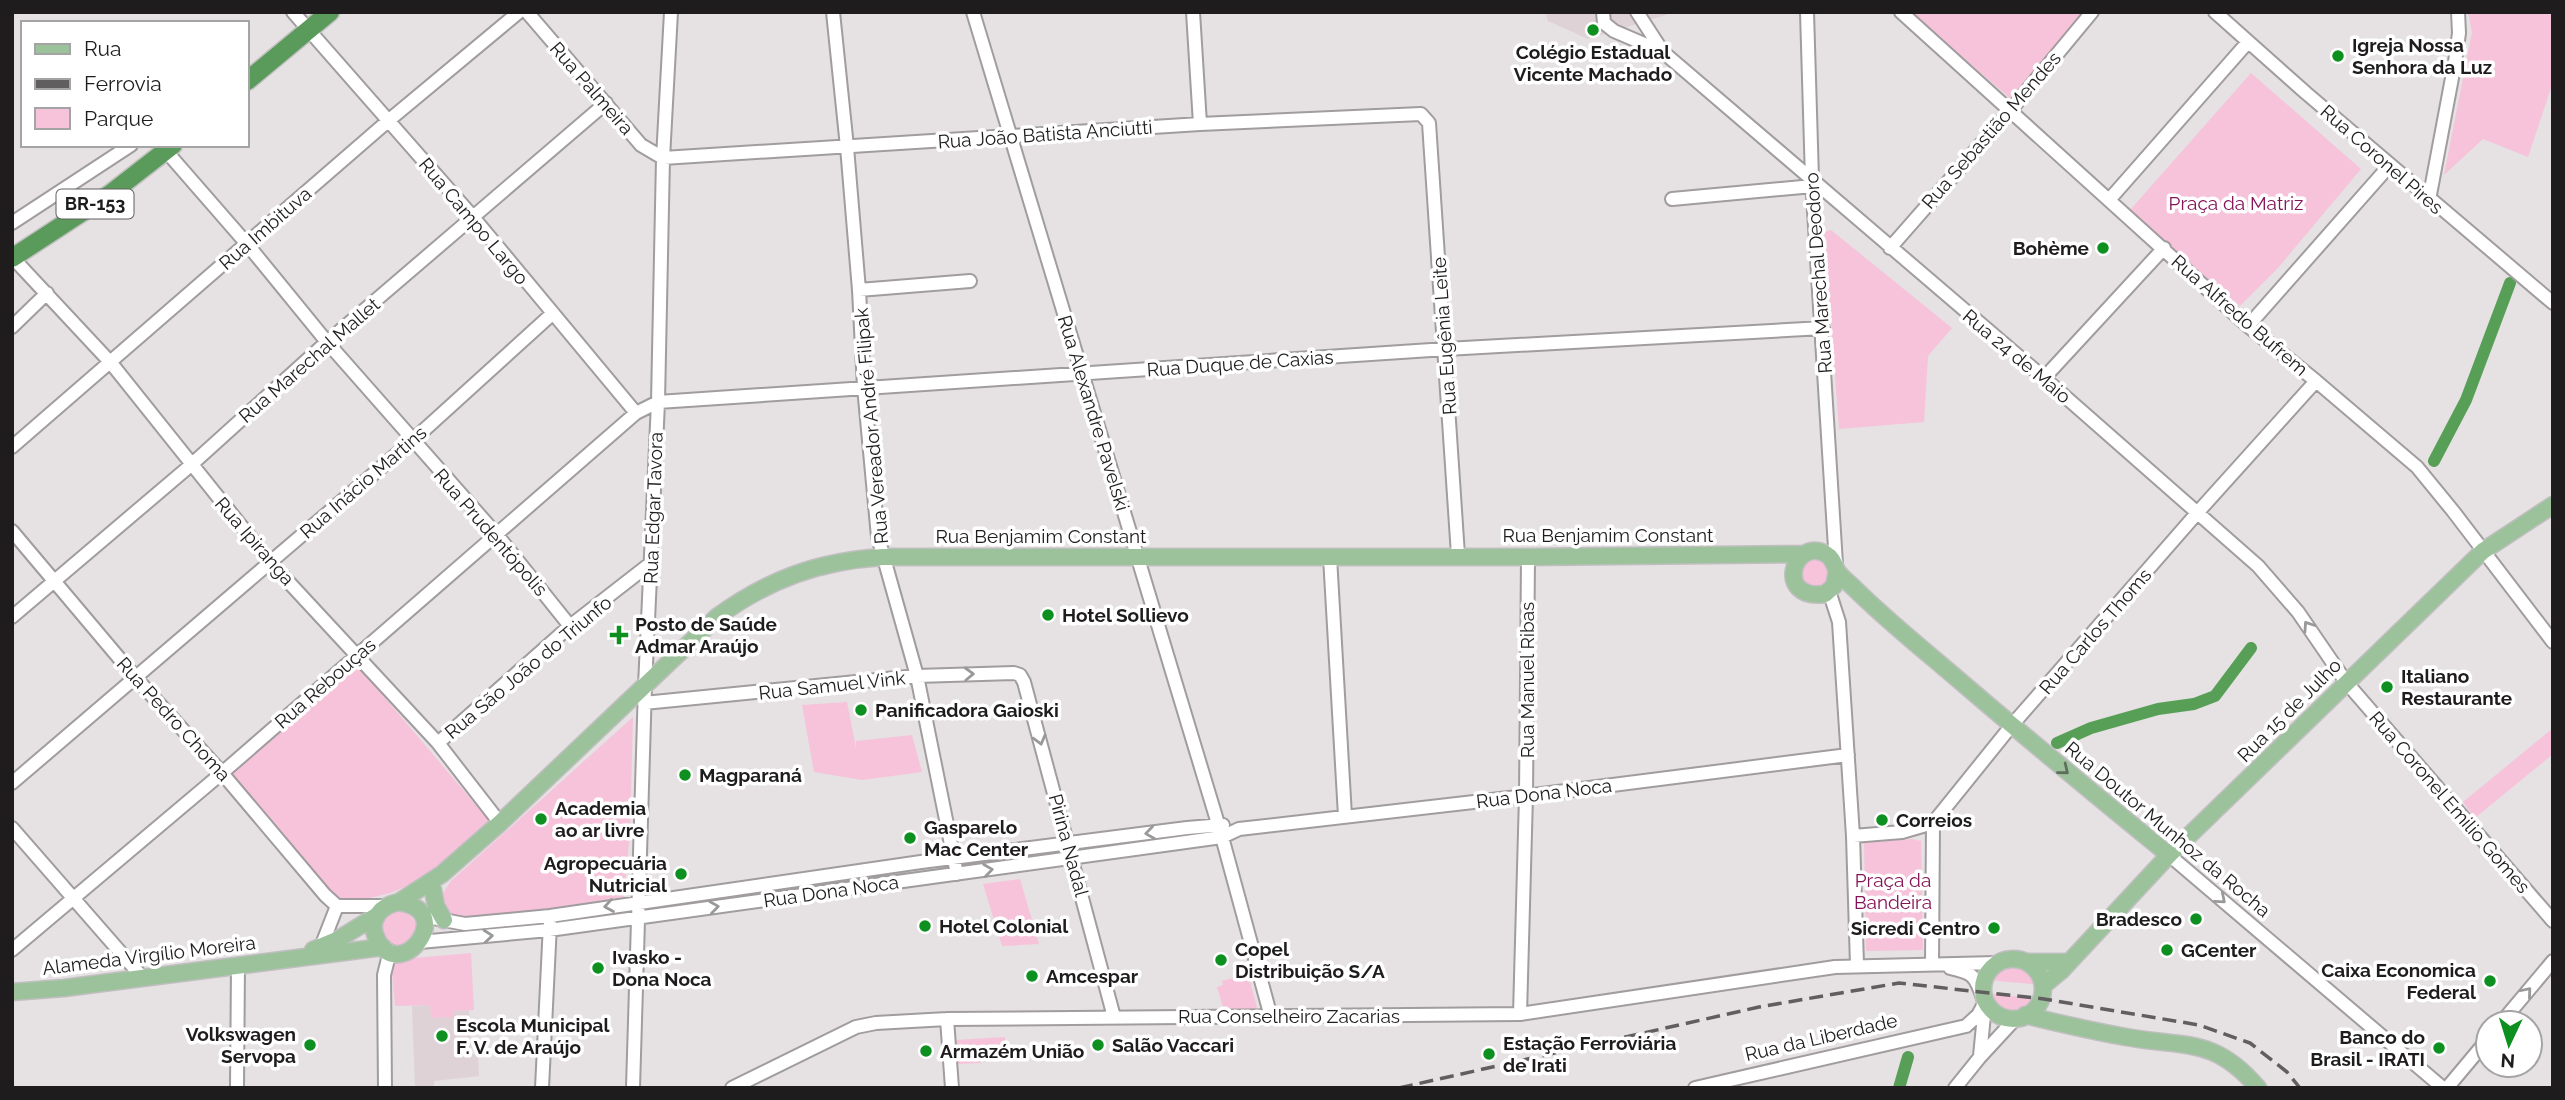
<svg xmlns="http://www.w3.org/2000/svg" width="2565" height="1100" font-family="Raleway,sans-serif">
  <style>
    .built { fill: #dfd2d7 }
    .green { fill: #f6c3da }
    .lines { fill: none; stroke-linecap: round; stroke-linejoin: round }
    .canal { stroke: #579f57; stroke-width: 12 }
    .minor-casing { stroke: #a19c9e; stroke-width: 16 }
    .major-casing { stroke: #c0bfc0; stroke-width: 19 }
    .highway-casing { stroke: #c0bfc0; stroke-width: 21 }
    .minor { stroke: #fff; stroke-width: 12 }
    .major { stroke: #9cc29c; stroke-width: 16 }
    .highway { stroke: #5a9a5a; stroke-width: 18 }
    .rail { stroke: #615e60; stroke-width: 3.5; stroke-dasharray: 14 7; stroke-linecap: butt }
    .oneway { stroke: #9a9999 }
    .oneway2 { stroke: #5d6f5c }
    .poi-dot { fill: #0d9020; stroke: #fff; stroke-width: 2.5 }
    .labels { text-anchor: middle; stroke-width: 7; stroke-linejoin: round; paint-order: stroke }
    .shield { fill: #fff; stroke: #626061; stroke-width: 2 }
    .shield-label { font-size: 18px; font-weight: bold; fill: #1e1c1d }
    .poi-label { font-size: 19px; font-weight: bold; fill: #1e1c1d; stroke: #fff; text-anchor: start }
    .street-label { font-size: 19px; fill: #1e1c1d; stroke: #fff }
    .park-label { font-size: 19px; fill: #841457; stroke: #fff }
  </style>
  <rect width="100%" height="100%" fill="#e6e1e3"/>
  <path class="built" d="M1545 12H1675L1588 39 1548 21Z
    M430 1005 431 1017H453V1011L469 1010 471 1054H478L479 1076 434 1081V1087L415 1088 412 1006Z"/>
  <path class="green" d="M1910 12H2083L2011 99Z
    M2468 12H2553V82L2528 157 2483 139 2444 175 2472 32Z
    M2251 73 2361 169 2277 269 2240 306C2202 275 2167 242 2130 210Z
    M1831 230 1952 328 1928 356 1924 422 1839 429 1824 232Z
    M1799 573a16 16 0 1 1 32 0a16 16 0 1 1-32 0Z
    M356 668 363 672 492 824 424 879 390 893 345 904 335 901 234 782 233 771 349 669Z
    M847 702 856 748V741L912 735 922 772 862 780 814 772 802 705Z
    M633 717 630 831 624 897 477 920 462 921 444 913 441 896 451 881Z
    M2553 728V754L2475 818 2463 802Z
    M1912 839 1921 841 1923 950 1866 951 1864 843Z
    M1020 879 1039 944 1002 946 983 884Z
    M395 909C409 914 419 918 416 935L404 947 386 945 378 923Z
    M471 953 474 1010 453 1011V1017L431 1018 430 1005 395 1006 391 960Z
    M2008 963C2024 963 2035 969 2041 985L1988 980 1995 969Z
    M1248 974 1257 1007 1253 1011 1224 1010 1217 987 1223 985 1222 981Z
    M1987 993 2036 999C2020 1020 1997 1017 1987 993Z
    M1005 1037 1006 1049 980 1050 981 1063 958 1064 956 1040Z"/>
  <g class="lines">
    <path class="canal" d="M2434 461 2466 400 2510 283
      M2057 743 2091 728 2158 709 2194 704 2215 696 2251 648
      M1899 1088 1908 1057"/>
    <defs>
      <path id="minor" d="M293 12 473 217 636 413 658 402 1446 349 1823 328
        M527 12 641 145 663 158 1200 124 1421 114 1429 123 1458 555
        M833 12 847 147 859 290 864 387 878 537 917 676 957 874
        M973 12 1222 837 1271 1017
        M1193 12 1200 124
        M1603 12 1604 23 1614 31 1663 52
        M1637 12 1663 52 2044 378 2258 566 2298 612 2346 682 2553 921
        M1807 12 1812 179 1836 564
        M1901 12 2248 326 2316 381 2417 467 2453 511 2553 642
        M2215 12 2306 93 2553 303
        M166 151 247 244 327 342 497 535 570 626
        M1672 199 1813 186
        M2109 200 2248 42
        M2429 200 2455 62 2459 33 2458 12
        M12 223 131 145
        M1890 248 2010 111 2092 12
        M12 257 111 363 270 562 438 743 500 823
        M859 290 970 281
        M2248 326 2390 165
        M12 327 47 293
        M2044 378 2164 248
        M12 447 388 121 519 12
        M12 531 135 677 222 773 325 895 337 906H386
        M1330 557 1345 816
        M1829 591 1839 622 1853 836 1857 965
        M12 617 191 465 327 342 606 103
        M644 703 917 676 1014 673 1020 675 1024 682 1114 1017
        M438 743 570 626 651 563
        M12 783 412 441 552 314
        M12 828 142 977
        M1853 836 1902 832 1933 823 2012 725 2198 512 2316 381
        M2169 855 2443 1088
        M422 916 465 924 550 916 921 862 1187 828 1223 825
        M420 942 549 930 1222 837 1239 829 1526 796 1848 755
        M321 947 337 906
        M12 950 222 773 636 413
        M1932 964 1933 823
        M1950 968C1973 973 1975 975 1983 998
        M1520 1014 1526 796 1528 557
        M947 1019 952 1088
        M2501 1023 2553 961
        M1980 1056 1985 1005
        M237 1088 238 965
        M385 1088 384 975 390 951
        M542 1088 550 924
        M633 1088 645 686 658 402 663 158 671 12
        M732 1088 856 1027 876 1023 947 1019 1520 1014 1835 967 1996 963
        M1695 1088 1966 1026 1978 1015 1985 1002
        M1955 1088 1980 1057 2016 1018
        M2447 1088 2488 1039"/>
      <path id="major" d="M1837 571 1834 586 1825 594C1774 601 1793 536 1826 554 1833 558 1834 564 1837 571 1840 576 1848 582 1852 586 1886 620 1924 650 1960 681 2029 740 2099 798 2169 855
        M433 890 436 906 444 920
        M399 902C460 911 397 988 376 937 368 919 382 905 399 902L442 874 500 823 717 617C769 579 819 561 883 557H1528L1804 554
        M313 950 337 940 376 916
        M1983 989a30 30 0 1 1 60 0a30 30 0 1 1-60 0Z
        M2029 962H2068
        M2044 985 2061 971 2169 855 2483 551 2553 505
        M12 992 64 988 383 947
        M2025 1015C2058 1023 2092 1031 2126 1037 2185 1048 2214 1036 2258 1088"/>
      <path id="highway" d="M247 81 330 12
        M12 258 110 194 173 145"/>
    </defs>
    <use href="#minor" class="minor-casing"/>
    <use href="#major" class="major-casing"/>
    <use href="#highway" class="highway-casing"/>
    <use href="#minor" class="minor"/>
    <use href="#major" class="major"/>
    <use href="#highway" class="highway"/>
    <path class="rail" d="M1399 1088 1759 1007 1899 983 2044 999 2199 1025 2250 1043 2287 1072 2300 1088"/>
  </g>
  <defs><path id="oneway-chevron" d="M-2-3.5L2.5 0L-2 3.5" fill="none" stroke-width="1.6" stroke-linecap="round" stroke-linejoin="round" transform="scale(1.75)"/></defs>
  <g class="oneway">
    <use href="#oneway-chevron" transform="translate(2308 626) rotate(-124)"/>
    <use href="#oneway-chevron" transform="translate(969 674) rotate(-2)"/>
    <use href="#oneway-chevron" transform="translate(1040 740) rotate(75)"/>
    <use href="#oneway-chevron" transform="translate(1150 833) rotate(172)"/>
    <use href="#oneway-chevron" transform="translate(988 870) rotate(-8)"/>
    <use href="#oneway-chevron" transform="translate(2221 899) rotate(40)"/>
    <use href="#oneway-chevron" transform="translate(609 906) rotate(171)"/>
    <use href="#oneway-chevron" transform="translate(714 907) rotate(-8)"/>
    <use href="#oneway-chevron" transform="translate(488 936) rotate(-5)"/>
    <use href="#oneway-chevron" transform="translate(2527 992) rotate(-50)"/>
  </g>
  <use class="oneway2" href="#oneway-chevron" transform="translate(2064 770) rotate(39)"/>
  <g class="poi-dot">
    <circle cx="1593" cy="30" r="7"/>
    <circle cx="2338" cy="56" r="7"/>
    <circle cx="2103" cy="248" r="7"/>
    <circle cx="1048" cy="615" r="7"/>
    <path d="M615.5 624.5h7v7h7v7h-7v7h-7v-7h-7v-7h7z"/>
    <circle cx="2387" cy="687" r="7"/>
    <circle cx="861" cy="710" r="7"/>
    <circle cx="685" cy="775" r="7"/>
    <circle cx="541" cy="819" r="7"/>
    <circle cx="1882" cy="820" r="7"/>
    <circle cx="910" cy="838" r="7"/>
    <circle cx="681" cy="874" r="7"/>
    <circle cx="2196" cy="919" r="7"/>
    <circle cx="925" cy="926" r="7"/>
    <circle cx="1994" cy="928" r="7"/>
    <circle cx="2167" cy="950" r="7"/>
    <circle cx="1221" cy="960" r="7"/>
    <circle cx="598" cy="968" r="7"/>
    <circle cx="1032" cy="976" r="7"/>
    <circle cx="2490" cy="981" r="7"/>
    <circle cx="442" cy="1036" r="7"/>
    <circle cx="310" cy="1045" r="7"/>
    <circle cx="1098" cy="1045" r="7"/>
    <circle cx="2439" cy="1048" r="7"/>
    <circle cx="926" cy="1051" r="7"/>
    <circle cx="1489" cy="1054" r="7"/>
  </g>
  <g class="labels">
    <rect class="shield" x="56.5" y="189.5" width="77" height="29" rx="5"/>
    <g class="shield-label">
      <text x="95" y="210">BR-153</text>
    </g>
    <g class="poi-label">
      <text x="2352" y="52">Igreja Nossa<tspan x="2352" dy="22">Senhora da Luz</tspan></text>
      <text x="1593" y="59" text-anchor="middle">Colégio Estadual<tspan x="1593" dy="22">Vicente Machado</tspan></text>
      <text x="2089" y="255" text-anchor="end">Bohème</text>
      <text x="1062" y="622">Hotel Sollievo</text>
      <text x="635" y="631">Posto de Saúde<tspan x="635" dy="22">Admar Araújo</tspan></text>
      <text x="2401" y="683">Italiano<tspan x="2401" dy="22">Restaurante</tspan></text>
      <text x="875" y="717">Panificadora Gaioski</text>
      <text x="699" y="782">Magparaná</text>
      <text x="555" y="815">Academia<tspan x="555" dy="22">ao ar livre</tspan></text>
      <text x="1896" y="827">Correios</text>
      <text x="924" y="834">Gasparelo<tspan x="924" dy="22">Mac Center</tspan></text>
      <text x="667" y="870" text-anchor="end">Agropecuária<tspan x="667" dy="22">Nutricial</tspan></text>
      <text x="2182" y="926" text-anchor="end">Bradesco</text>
      <text x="939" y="933">Hotel Colonial</text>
      <text x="1980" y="935" text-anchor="end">Sicredi Centro</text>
      <text x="1235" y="956">Copel<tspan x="1235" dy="22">Distribuição S/A</tspan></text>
      <text x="2181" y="957">GCenter</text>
      <text x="612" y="964">Ivasko -<tspan x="612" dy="22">Dona Noca</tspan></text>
      <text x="2476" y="977" text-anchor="end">Caixa Economica<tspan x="2476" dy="22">Federal</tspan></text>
      <text x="1046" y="983">Amcespar</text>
      <text x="456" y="1032">Escola Municipal<tspan x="456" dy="22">F. V. de Araújo</tspan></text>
      <text x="296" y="1041" text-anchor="end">Volkswagen<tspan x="296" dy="22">Servopa</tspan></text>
      <text x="2425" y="1044" text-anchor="end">Banco do<tspan x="2425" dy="22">Brasil - IRATI</tspan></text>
      <text x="1503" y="1050">Estação Ferroviária<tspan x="1503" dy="22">de Irati</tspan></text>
      <text x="1112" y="1052">Salão Vaccari</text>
      <text x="940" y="1058">Armazém União</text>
    </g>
    <g class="street-label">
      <text transform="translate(592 88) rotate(49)" y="7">Rua Palmeira</text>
      <text transform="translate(1991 130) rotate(-49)" y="7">Rua Sebastião Mendes</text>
      <text transform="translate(1045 134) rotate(-4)" y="7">Rua João Batista Anciutti</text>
      <text transform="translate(2382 159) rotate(41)" y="7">Rua Coronel Pires</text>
      <text transform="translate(474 221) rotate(50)" y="7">Rua Campo Largo</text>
      <text transform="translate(265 228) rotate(-41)" y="7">Rua Imbituva</text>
      <text transform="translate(1818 273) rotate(-94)" y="7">Rua Marechal Deodoro</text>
      <text transform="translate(2240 315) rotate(41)" y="7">Rua Alfredo Bufrem</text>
      <text transform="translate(1444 336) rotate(-94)" y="7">Rua Eugênia Leite</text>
      <text transform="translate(2017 356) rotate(40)" y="7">Rua 24 de Maio</text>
      <text transform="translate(309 360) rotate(-41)" y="7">Rua Marechal Mallet</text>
      <text transform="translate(1240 363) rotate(-4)" y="7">Rua Duque de Caxias</text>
      <text transform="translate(1094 413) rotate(73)" y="7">Rua Alexandre Pavelski</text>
      <text transform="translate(871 426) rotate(-95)" y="7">Rua Vereador André Filipak</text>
      <text transform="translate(363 482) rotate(-41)" y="7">Rua Inácio Martins</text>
      <text transform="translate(653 508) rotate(-88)" y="7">Rua Edgar Tavora</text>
      <text transform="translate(491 532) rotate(49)" y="7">Rua Prudentópolis</text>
      <text x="1608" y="542">Rua Benjamim Constant</text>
      <text x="1041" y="543">Rua Benjamim Constant</text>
      <text transform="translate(255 541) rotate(49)" y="7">Rua Ipiranga</text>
      <text transform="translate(2095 631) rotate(-49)" y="7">Rua Carlos Thoms</text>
      <text transform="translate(528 667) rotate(-40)" y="7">Rua São João do Triunfo</text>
      <text transform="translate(1527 680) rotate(-90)" y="7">Rua Manuel Ribas</text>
      <text transform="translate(325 683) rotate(-41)" y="7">Rua Rebouças</text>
      <text transform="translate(832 685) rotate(-6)" y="7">Rua Samuel Vink</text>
      <text transform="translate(2289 710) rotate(-45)" y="7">Rua 15 de Julho</text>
      <text transform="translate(174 719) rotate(48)" y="7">Rua Pedro Choma</text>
      <text transform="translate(1544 793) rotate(-7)" y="7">Rua Dona Noca</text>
      <text transform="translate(2450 802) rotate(49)" y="7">Rua Coronel Emilio Gomes</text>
      <text transform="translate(2168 829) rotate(40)" y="7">Rua Doutor Munhoz da Rocha</text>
      <text transform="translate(1069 845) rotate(75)" y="7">Pirina Nadal</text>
      <text transform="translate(831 891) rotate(-8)" y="7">Rua Dona Noca</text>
      <text transform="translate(149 955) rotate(-7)" y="7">Alameda Virgílio Moreira</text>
      <text x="1289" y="1023">Rua Conselheiro Zacarias</text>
      <text transform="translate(1821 1037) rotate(-13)" y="7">Rua da Liberdade</text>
    </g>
    <g class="park-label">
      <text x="2236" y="210">Praça da Matriz</text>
      <text x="1893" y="887">Praça da<tspan x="1893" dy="22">Bandeira</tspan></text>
    </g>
  </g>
  <rect width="2565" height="1100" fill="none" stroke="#1e1c1d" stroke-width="28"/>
  <rect x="21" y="21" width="228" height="126" fill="#ffffff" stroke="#a5a4a5" stroke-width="2"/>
  <rect x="35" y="44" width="35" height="10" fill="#9cc29c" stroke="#a5a4a5" stroke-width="2"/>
  <text x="84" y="56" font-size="21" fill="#1e1c1d">Rua</text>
  <rect x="35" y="79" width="35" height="10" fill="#615e60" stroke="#a5a4a5" stroke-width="2"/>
  <text x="84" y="91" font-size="21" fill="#1e1c1d">Ferrovia</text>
  <rect x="35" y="108" width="35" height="21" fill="#f6c3da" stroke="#a5a4a5" stroke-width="2"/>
  <text x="84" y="126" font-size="21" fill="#1e1c1d">Parque</text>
  <g transform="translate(2509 1044) rotate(184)"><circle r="33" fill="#ffffff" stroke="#a5a4a5" stroke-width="2"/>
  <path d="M0-5L12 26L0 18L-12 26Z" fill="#0d9020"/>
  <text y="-10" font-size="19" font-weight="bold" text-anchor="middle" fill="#1e1c1d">N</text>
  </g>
</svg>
